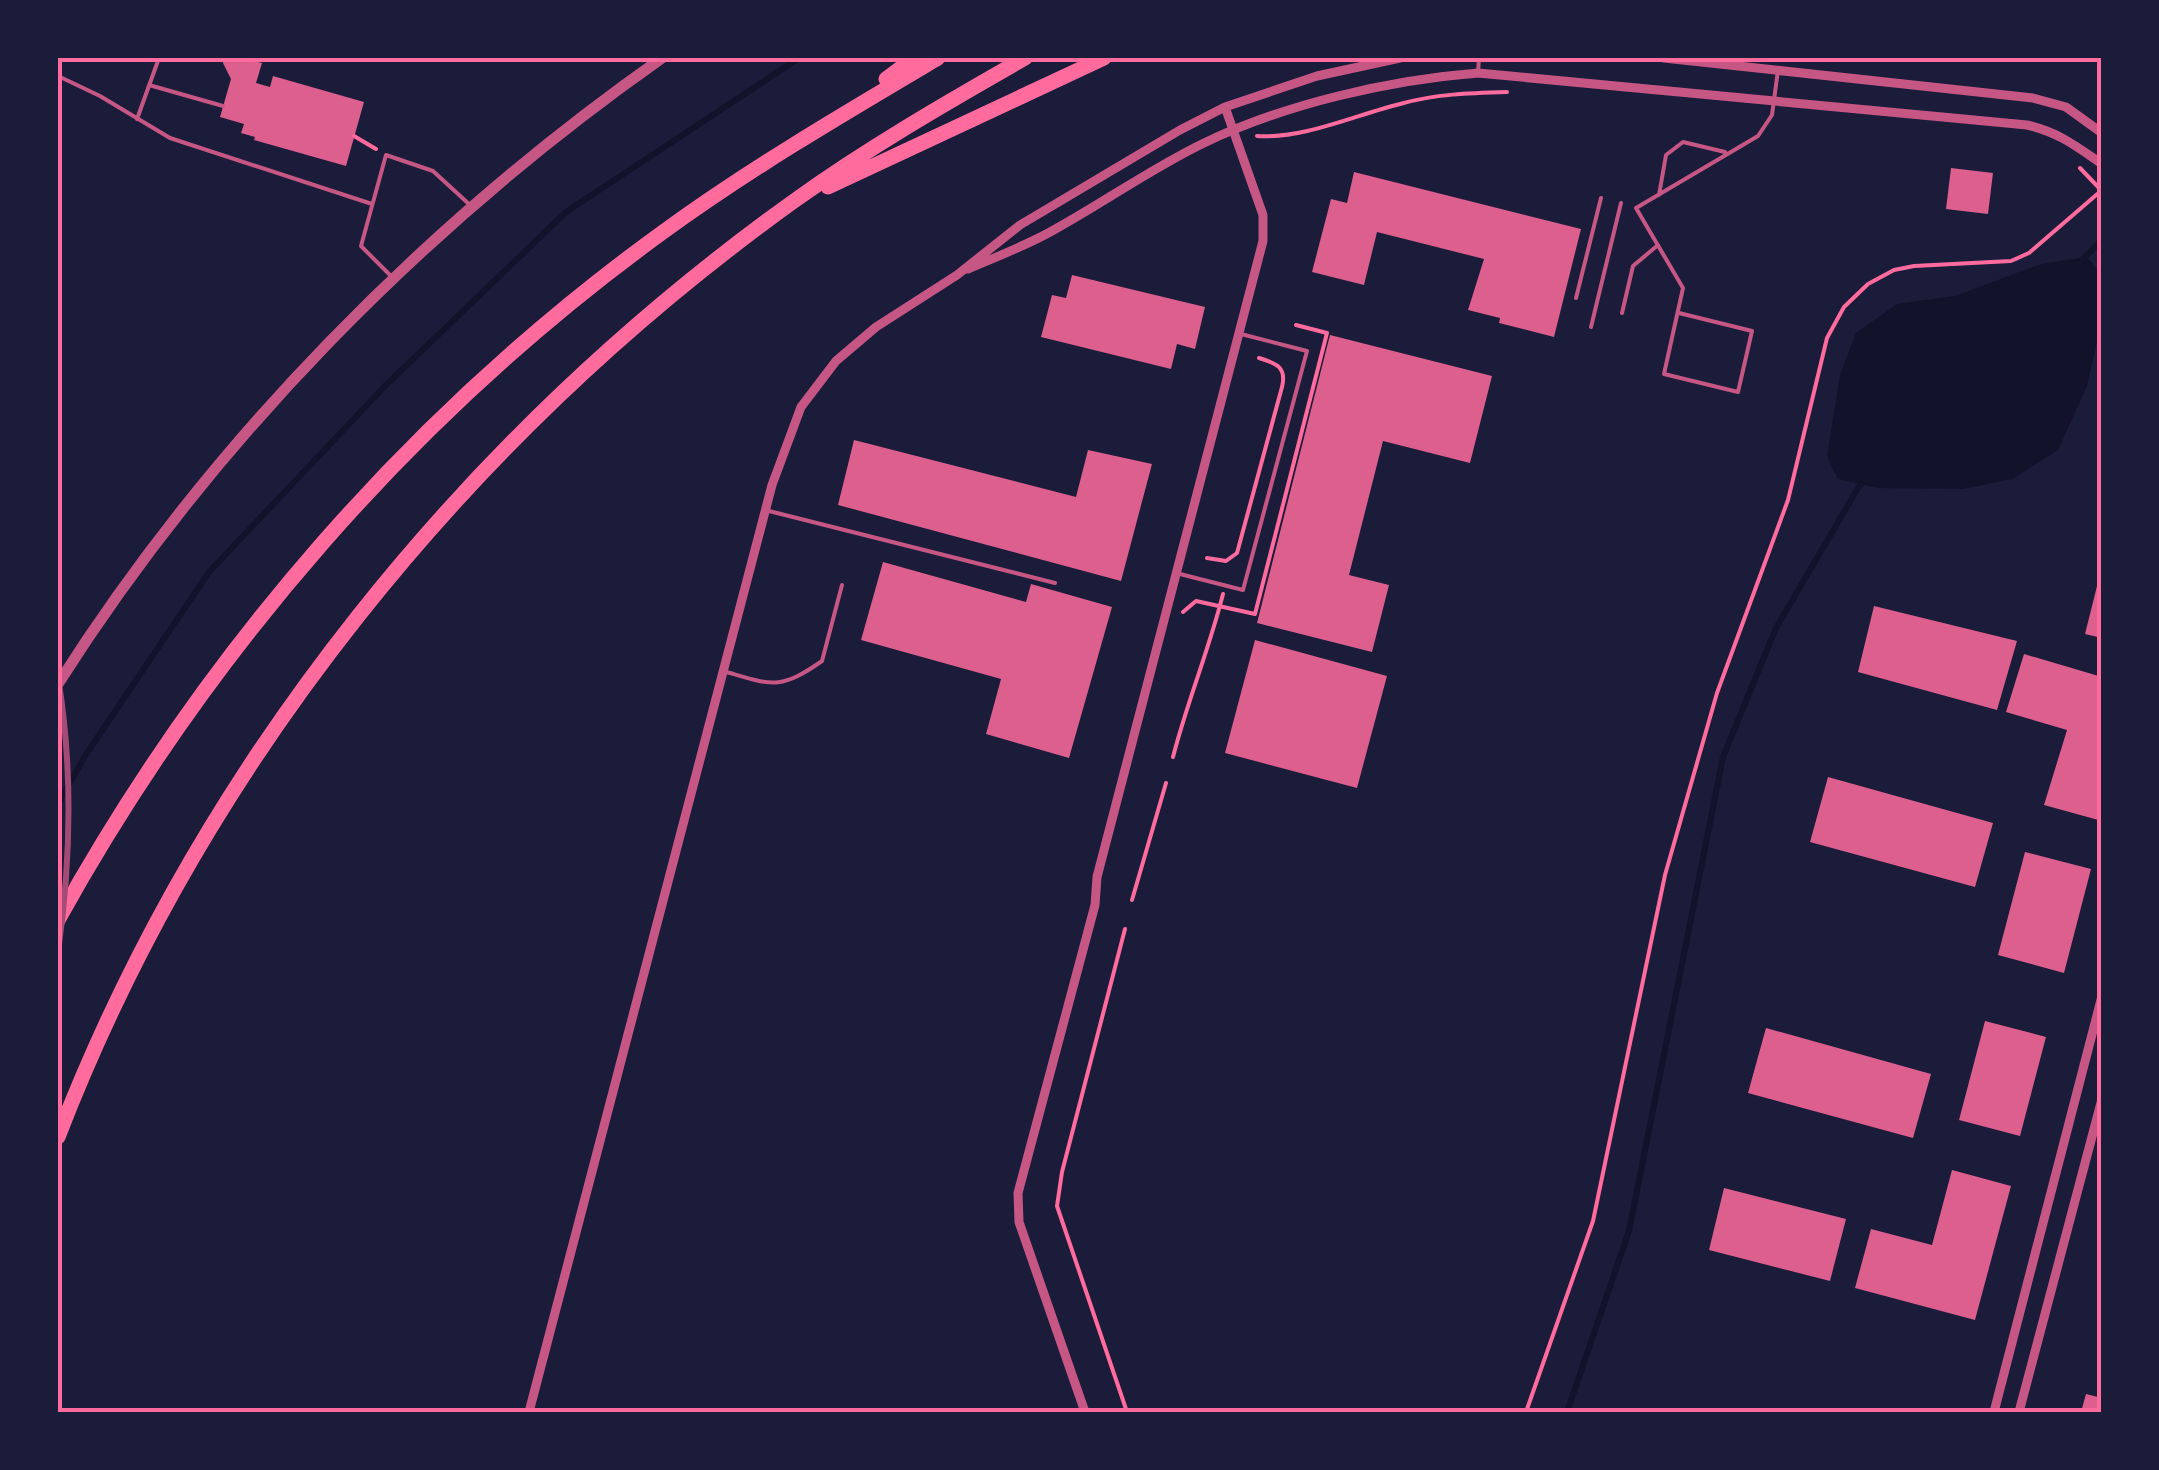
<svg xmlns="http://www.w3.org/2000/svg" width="2159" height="1470" font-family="Arial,sans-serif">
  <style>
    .water { fill: #12122b }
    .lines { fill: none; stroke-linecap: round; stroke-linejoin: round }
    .stream { stroke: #12122b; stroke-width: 6 }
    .building { fill: #dd5f8e }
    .path { stroke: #ff6b9d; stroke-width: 4 }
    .service { stroke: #c65784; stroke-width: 4 }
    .minor { stroke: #c65784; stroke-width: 9 }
    .tertiary { stroke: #c65784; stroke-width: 11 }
    .motorway { stroke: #ff6b9d; stroke-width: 15 }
    .rail { stroke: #a44b75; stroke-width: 6 }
    .neatline { fill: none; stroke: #ff6b9d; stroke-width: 4 }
  </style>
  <rect width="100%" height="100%" fill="#1b1b3a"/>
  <path class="water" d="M2087 257 2101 275V323L2087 386 2058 450 2012 479 1963 489 1878 488 1838 479 1827 457 1840 375 1856 333 1897 304 1955 296 2041 264Z"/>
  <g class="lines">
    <path class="stream" d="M2079 263 2100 242
      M58 804 85 756 209 572 385 386 566 212 799 58
      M1567 1412 1629 1231 1723 757 1776 628 1858 488 1867 478"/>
  </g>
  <path class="building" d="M224 58H245L262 63 256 83 270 87 273 76 364 102 346 166 254 140 255 137 241 133 244 124 220 117 231 79 223 63Z
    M1951 168 1993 173 1988 214 1946 209Z
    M1354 172 1581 229 1554 337 1499 323 1500 318 1468 310 1484 259 1377 232 1364 285 1312 272 1331 199 1347 203Z
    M1072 275 1205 307 1195 349 1177 344 1171 369 1041 337 1052 295 1066 298Z
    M1330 335 1492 376 1470 463 1383 441 1349 575 1389 585 1372 652 1257 623Z
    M854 440 1076 497 1088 450 1152 464 1121 581 838 505Z
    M883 562 1026 602 1031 584 1112 607 1069 758 986 734 1001 679 861 640Z
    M2100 574H2102V638L2085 634Z
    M1874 606 2017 641 1997 710 1858 672Z
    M1255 640 1387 676 1357 788 1225 753Z
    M2024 654 2102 677V821L2044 805 2067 730 2006 712Z
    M1828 777 1993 823 1975 887 1810 842Z
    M2025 852 2091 869 2064 973 1998 955Z
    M1985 1021 2046 1037 2020 1136 1959 1120Z
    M1766 1028 1931 1074 1913 1138 1748 1093Z
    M1952 1170 2011 1186 1975 1320 1855 1288 1871 1229 1932 1245Z
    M1724 1188 1846 1219 1830 1281 1709 1250Z
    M2086 1394 2102 1398V1412H2081Z"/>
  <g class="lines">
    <path class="path" d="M354 136 376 149
      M1257 136C1304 139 1355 115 1400 104 1435 94 1470 93 1507 92
      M2080 168 2101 190
      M1207 558 1226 561 1237 553 1282 387C1287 367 1276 363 1259 358
      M1183 612 1196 601 1255 614 1327 333 1296 325
      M1173 757C1187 702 1209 650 1223 594
      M1132 900 1166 783
      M1125 929 1062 1172 1057 1206 1127 1412
      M1526 1412 1593 1221 1665 875 1717 693 1788 500 1827 338 1844 307 1868 284 1894 270 1914 266 2011 261 2029 253 2102 190"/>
    <path class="service" d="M1478 73 1479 58
      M58 76 100 96 170 138 372 204
      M149 85 223 106
      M137 119 159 58
      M1659 195 1666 155 1683 142 1725 152
      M390 275 361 246 386 155 433 171 470 205
      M1576 298 1601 198
      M1622 313 1633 266 1658 245
      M1679 313 1752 331 1738 392 1664 374 1683 288 1636 208 1758 136 1772 115 1778 70
      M1591 327 1621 203
      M765 510 1055 583
      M1176 573 1243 590 1307 351 1241 334
      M723 671C772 685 779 691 822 661L842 585"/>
    <path class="minor" d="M1664 58 2033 98 2066 107 2102 133
      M968 269C996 257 1025 246 1052 231 1103 203 1152 168 1204 143 1285 104 1389 80 1478 73L2027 125C2058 132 2076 146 2102 164
      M529 1412 772 485 801 407 836 361 876 327 957 275 1020 225 1180 130 1225 107 1317 76 1400 58
      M1085 1412 1019 1222 1018 1193 1095 905 1097 877 1263 241V215L1225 107
      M1994 1412 2102 996
      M2019 1412 2102 1099"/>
    <path class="tertiary" d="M58 684C213 440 426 224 662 58"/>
    <path class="motorway" d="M886 79 914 58
      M828 187 1104 58
      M58 920C207 651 413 413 663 232 751 168 845 113 938 58
      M58 1137C203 762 468 435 794 201 868 148 946 103 1025 58"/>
    <path class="rail" d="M58 677C73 768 71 861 58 952"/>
  </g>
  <rect width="2159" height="1470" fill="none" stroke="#1b1b3a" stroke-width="120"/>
  <rect x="60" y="60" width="2039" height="1350" class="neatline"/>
</svg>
